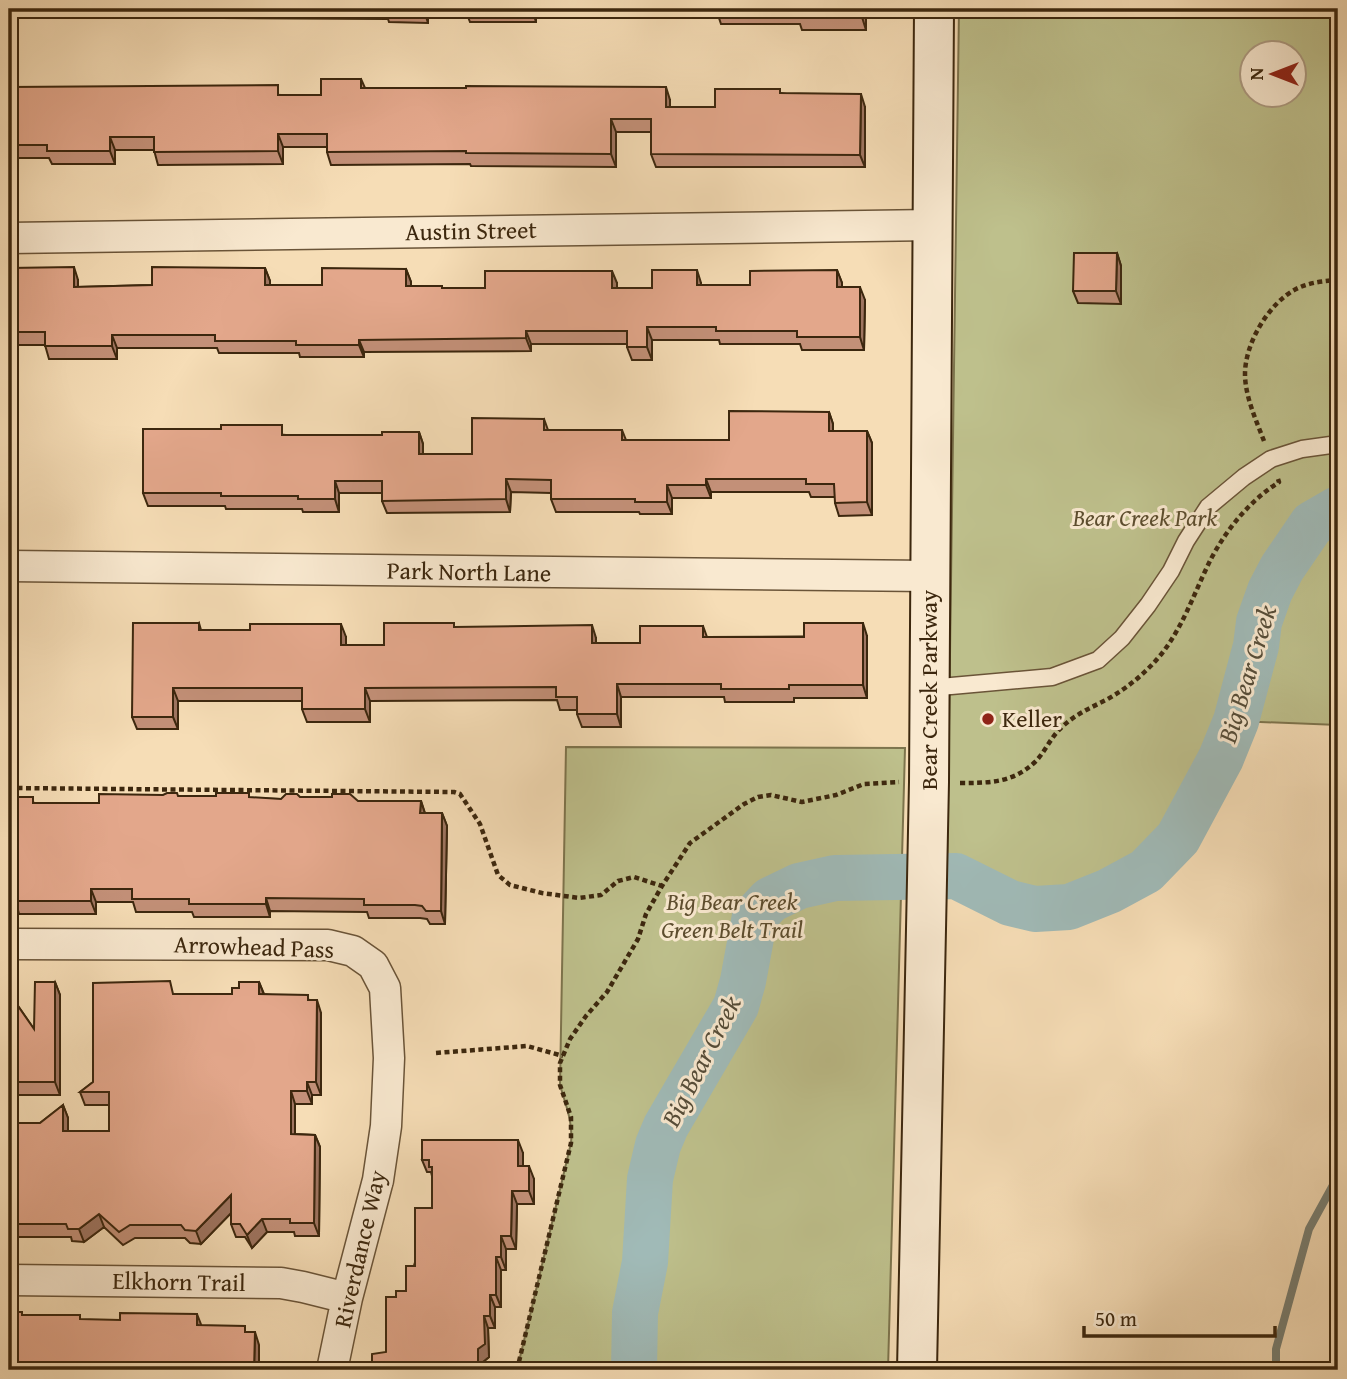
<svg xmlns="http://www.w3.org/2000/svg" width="1347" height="1379" font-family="'Gentium Book Plus',serif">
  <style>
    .green { fill: #bec08c; stroke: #7d744d; stroke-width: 2; fill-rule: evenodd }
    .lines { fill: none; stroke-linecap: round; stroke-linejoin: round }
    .stream { stroke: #787f73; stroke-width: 8 }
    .river { stroke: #a0bab7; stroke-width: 46 }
    .service-casing { stroke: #6a5438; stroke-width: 19 }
    .minor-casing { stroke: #6a5438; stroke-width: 33 }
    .secondary-casing { stroke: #3c270e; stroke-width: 42 }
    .path { stroke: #3c270e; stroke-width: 4.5; stroke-dasharray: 5 3.5; stroke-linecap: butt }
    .service { stroke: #f9e9d0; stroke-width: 16 }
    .minor { stroke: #f9e9d0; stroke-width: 30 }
    .secondary { stroke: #f9e9d0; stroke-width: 38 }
    .wall { fill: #c39078; stroke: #3c270e; stroke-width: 2 }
    .shaded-wall { fill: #9f7561; stroke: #3c270e; stroke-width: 2 }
    .building { fill: #e3a78b; stroke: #3c270e; stroke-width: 2 }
    .poi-dot { fill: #8f2418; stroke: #f9e9d0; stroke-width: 2.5 }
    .labels { text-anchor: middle; stroke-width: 6; stroke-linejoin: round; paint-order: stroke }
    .street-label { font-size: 24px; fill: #3c270e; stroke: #f9e9d0 }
    .park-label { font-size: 24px; font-style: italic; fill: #5c4d2e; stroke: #f9e9d0 }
    .poi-label { font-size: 24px; fill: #3c270e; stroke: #f9e9d0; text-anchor: start }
    .water-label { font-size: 26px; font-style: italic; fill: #554c38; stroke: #f9e9d0 }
  </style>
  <rect width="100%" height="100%" fill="#f6ddb6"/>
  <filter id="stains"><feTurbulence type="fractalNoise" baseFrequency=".00286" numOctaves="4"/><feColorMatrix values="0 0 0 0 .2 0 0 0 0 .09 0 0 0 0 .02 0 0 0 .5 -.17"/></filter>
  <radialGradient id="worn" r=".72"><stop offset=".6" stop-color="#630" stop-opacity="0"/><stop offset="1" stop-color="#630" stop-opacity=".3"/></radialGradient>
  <path class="green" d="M959 9H1338V725L1237 721C1220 760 1203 802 1179 837 1152 875 1082 914 1035 909 1008 906 968 886 947 869ZM1252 52H1294V94H1252Z
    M566 747 905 748 888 1370H517L571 1143C573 1122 566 1106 560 1085Z"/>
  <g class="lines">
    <path class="stream" d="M1276 1370V1349L1309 1229 1338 1176"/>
    <path class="river" d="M634 1370 635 1313 645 1262 650 1179 658 1145 666 1126 736 1006 743 981 755 916 770 900 799 886 835 878 956 876 1010 903 1035 909 1069 907 1109 891 1146 871 1178 838 1221 758 1236 721 1256 646 1259 622 1270 591 1282 568 1312 524 1338 509"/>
    <defs>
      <path id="service" d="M929 688 1052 677 1098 660 1122 638 1148 605 1171 571 1186 541 1208 507 1244 477 1271 459 1302 449 1338 444"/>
      <path id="minor" d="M9 238 933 225
        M9 566 929 576
        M9 944 328 945 353 951 373 965 385 988 389 1058 386 1126 378 1180 347 1298 332 1370
        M9 1280 281 1283 303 1287 347 1298"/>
      <path id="secondary" d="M917 1370 929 782 934 9"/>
    </defs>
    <use href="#service" class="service-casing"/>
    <use href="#minor" class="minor-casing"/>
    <use href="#secondary" class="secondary-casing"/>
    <path class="path" d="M1264 441C1256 420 1245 396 1245 374 1245 343 1269 303 1296 289 1310 282 1324 281 1338 280
      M960 783C989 783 1013 783 1035 762 1045 752 1051 737 1061 728 1074 715 1090 708 1106 700 1129 687 1147 672 1163 652 1185 623 1196 588 1212 557 1229 526 1250 501 1279 482L1278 479
      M9 788 454 792 460 794 480 824 498 875 510 885 542 893 579 898 601 895 618 881 634 877 662 886
      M436 1053 527 1046 563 1056
      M517 1370 571 1143V1117L560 1085V1063L570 1039 586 1016 607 992 638 939 646 914 662 886 690 843 744 804 758 797 771 795 802 802 836 795 864 784 899 782"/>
    <use href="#service" class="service"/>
    <use href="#minor" class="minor"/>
    <use href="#secondary" class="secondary"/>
  </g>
  <path class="wall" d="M9 9H428V23L389 22 388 19 222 18 221 15 9 18Z
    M465 9H866V30H802L800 24H721L718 15H536V22H470Z
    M361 79 365 88 670 100V107H715L781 93 865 107V167H656L651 154V132H616V167L471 166 470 164 331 165 327 152V147H283V164L158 165 154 150H115V164H52L49 158H9V87L282 95H321Z
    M1117 253 1121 266V304L1078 303 1073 291Z
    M9 268 78 280V287L152 285 265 268 270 281V285H322L406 269 411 282V286L443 288H485L617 283V288H652L701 283V285H750L837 270 842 283V287L865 300 864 350H802L800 344H720L719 340H652V360H632L627 347V344H531V351L364 352V357H300L299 353H219L217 348H117V359H49L45 345H9Z
    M829 412 833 424V431H867L872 443V515L839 516 835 503V497H811L809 492H711V498H672V514H640L639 512H556L551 499V493L511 492 510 512 387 513 382 501V493H339V512H303L302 509H226L225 506H148L143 493 221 429 286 435H382L419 432 423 444V454H472L544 419 548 430H622L626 440H729Z
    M199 623 201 630 346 637V645H384L455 627 596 638V643H640L703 626 707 637 867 636V698H794V702H725L724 697H621V727H582L577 714V710H560L557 700 370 701V722H307L302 709V701H178V729H137L132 717Z
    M178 796 281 799 300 797 358 801H421L425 813H442L447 826 445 924H430L427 919 420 918H369L367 912 270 911V917H194L192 912H136L133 902H96V914H19L18 910H9V797L35 803H99Z
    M55 982 60 995V1095H9V993L34 1029Z
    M259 982 264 994 310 1000 321 1013V1095H312V1104H295V1134L315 1135 320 1147 319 1236H295L294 1232H267L252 1248 245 1237H236L231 1224V1213L201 1244 190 1243 185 1238H135L123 1245 104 1227 84 1242 72 1241 71 1237H10L9 1232V1120L10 1123H40L63 1105 68 1118V1131H109V1105H85L80 1092 93 1082 175 994H232L239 988Z
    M523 1153V1166L534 1179V1204H517L516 1249H506V1270H501V1307H495V1328H488L489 1357 483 1362V1370L386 1352 396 1297 406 1291 432 1208V1176L431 1172H427L422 1160Z"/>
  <path class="shaded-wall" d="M424 9H428V23L424 10Z
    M532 9H534L536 15V22Z
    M862 9H866V30L862 17Z
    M666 87 670 100V120L666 107Z
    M861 94 865 107V167L860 155Z
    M611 119 616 132V167L611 154Z
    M278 134 283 147V164L278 151Z
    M110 137 115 150V164L110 151Z
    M1117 253 1121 266V304L1116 291Z
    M74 267 78 280V300L74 287Z
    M265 268 270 281V298L265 285Z
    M406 269 411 282V299L406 286Z
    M697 270 701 283V298L697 285Z
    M837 270 842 283V300L837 287Z
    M612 271 617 283V301L612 288Z
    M860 287 865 300 864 350 860 337Z
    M647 327 652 340V360L647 347Z
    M526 331 531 344V351L526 338Z
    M112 335 117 348V359L112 346Z
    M359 340 364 352V357L359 345Z
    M829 412 833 424V444L829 431Z
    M867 431 872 443V515L867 502Z
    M419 432 423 444V467L419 454Z
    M506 479 511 492 510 512 506 499Z
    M706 479 711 492V498L706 485Z
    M335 481 339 493V512L335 499Z
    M667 485 672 498V514L667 502Z
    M863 623 867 636V698L863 685Z
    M341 624 346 637V658L341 645Z
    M592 625 596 638V656L592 643Z
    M617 684 621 697V727L617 714Z
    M173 688 178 701V729L173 717Z
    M365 688 370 701V722L365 709Z
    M421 801 425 814 420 813Z
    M442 813 447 826 445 924 441 911Z
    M91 889 96 902V914L91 901Z
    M266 898 270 911V917L266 904Z
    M55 982 60 995V1095L55 1082Z
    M259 982 264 995 259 994Z
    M317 1000 321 1013V1095L316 1082Z
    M307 1082 312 1095V1104L307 1091Z
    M291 1091 295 1104V1147L291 1134Z
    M63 1105 68 1118V1144L63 1131Z
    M315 1135 320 1147 319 1236 314 1223Z
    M518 1140 523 1153V1179L518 1166Z
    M529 1166 534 1179V1204L529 1191Z
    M512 1191 517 1204 516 1249 511 1236Z
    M231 1195 236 1208 201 1244 196 1231Z
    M99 1214 104 1227 84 1242 79 1229Z
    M262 1219 267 1232 252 1248 247 1235Z
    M501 1236 506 1249V1270L501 1257Z
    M496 1257 501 1270V1307L496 1295Z
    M490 1295 495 1307V1328L490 1316Z
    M197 1314 202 1327 197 1325Z
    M484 1316 488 1328 489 1357 483 1362V1370H478V1349Z
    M255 1332 259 1345V1370H254Z"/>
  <path class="building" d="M384 9H424V10H384Z
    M465 9H532L465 10Z
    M717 9H862V17H797V11H717Z
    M321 79H361V88H466V86L666 87V107H715V89H780V93L861 94 860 155 651 154V119H611V154L466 153V151L327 152V134H278V151L154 152V137H110V151H47V145H9V87L278 85V95H321Z
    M1074 253H1117L1116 291H1073Z
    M74 267V287L152 285V267L265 268V285H322V268L406 269V286H442V288H485V271H612V288H652V270H697V285H750V271L837 270V287H860V337H797V331H716V327H647V347H627V331H526V338L359 340V345H296V341H215V335H112V346H45V332H9V268Z
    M729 411 829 412V431H867V502L835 503 834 484H806V479H706V485H667V502H635V499H551V480L506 479V499L382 501V481H335V499H298V496H221V493H143V429H221V425H282V435H382V432H419V454H472V418L544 419V430H622V440H729Z
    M133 623H199V630H250V624H341V645H384V623H454V627L592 625V643H640V626H703V637H804V623H863V685H789V689H721V684H617V714H577V697H556V687L365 688V709H302V688H173V717H132Z
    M167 793H177L178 796H216V793H249V797L281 799 286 794H297L300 797H332V794H350L358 801H421L420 813H442L441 911H426L422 906 415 905H364V899L266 898V904H189V899H132V889H91V901H15V898H9V797H33V803H99V794L163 795Z
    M170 981 173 994H232V988H239V982H259V994L308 995V1000H317L316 1082H307V1091H291V1134L315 1135 314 1223H290V1219H262L247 1235 240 1224H231V1195L196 1231 185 1230 181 1225H130L119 1232 99 1214 79 1229H68L66 1224H9V1123H40L63 1105V1131H109V1092H80L93 1082V983Z
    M35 982H55V1082H9V993L34 1029Z
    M422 1140H518V1166H529V1191H512L511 1236H501V1257H496V1295H490V1316H484L485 1344 478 1349V1370H372V1354L386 1352V1297H396V1291H406V1266H415V1208H432V1167H429V1160H422Z
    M9 1312H22V1315H80V1319L120 1320V1313L197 1314V1325L245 1326V1332H255L254 1370H9Z"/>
  <circle class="poi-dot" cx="988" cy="719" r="7"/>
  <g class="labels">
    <g class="street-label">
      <text transform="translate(471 231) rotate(-1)" y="8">Austin Street</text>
      <text transform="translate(469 572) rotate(1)" y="8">Park North Lane</text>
      <text transform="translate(929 690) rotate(-90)" y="8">Bear Creek Parkway</text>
      <text transform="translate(254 947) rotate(2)" y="8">Arrowhead Pass</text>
      <text transform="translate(360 1249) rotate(-77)" y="8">Riverdance Way</text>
      <text transform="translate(179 1282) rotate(1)" y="8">Elkhorn Trail</text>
    </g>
    <g class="park-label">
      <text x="1145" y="526">Bear Creek Park</text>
      <text x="732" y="910">Big Bear Creek<tspan x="732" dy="28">Green Belt Trail</tspan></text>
    </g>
    <g class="poi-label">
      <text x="1002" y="727">Keller</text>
    </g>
    <g class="water-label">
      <text transform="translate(1247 674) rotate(-73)" y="9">Big Bear Creek</text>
      <text transform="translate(701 1061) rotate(-63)" y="9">Big Bear Creek</text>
    </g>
  </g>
  <rect width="1347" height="1379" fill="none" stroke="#f6ddb6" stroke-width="35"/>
  <rect x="10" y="10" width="1326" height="1358" fill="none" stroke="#3c270e" stroke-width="3.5"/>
  <rect x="18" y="18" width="1312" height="1344" fill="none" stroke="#3c270e" stroke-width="2"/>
  <g transform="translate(1273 74) rotate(270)"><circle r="33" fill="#f9e9d0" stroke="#ad9b82" stroke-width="2"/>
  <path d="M0-5L12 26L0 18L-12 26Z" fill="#8f2418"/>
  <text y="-10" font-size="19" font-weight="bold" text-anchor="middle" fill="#3c270e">N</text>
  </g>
  <path d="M1084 1326v10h191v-10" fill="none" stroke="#3c270e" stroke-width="3.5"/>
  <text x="1095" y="1326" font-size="21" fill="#3c270e" stroke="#f9e9d0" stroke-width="5" paint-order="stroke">50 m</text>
  <rect width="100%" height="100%" filter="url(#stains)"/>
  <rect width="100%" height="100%" fill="url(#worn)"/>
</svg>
